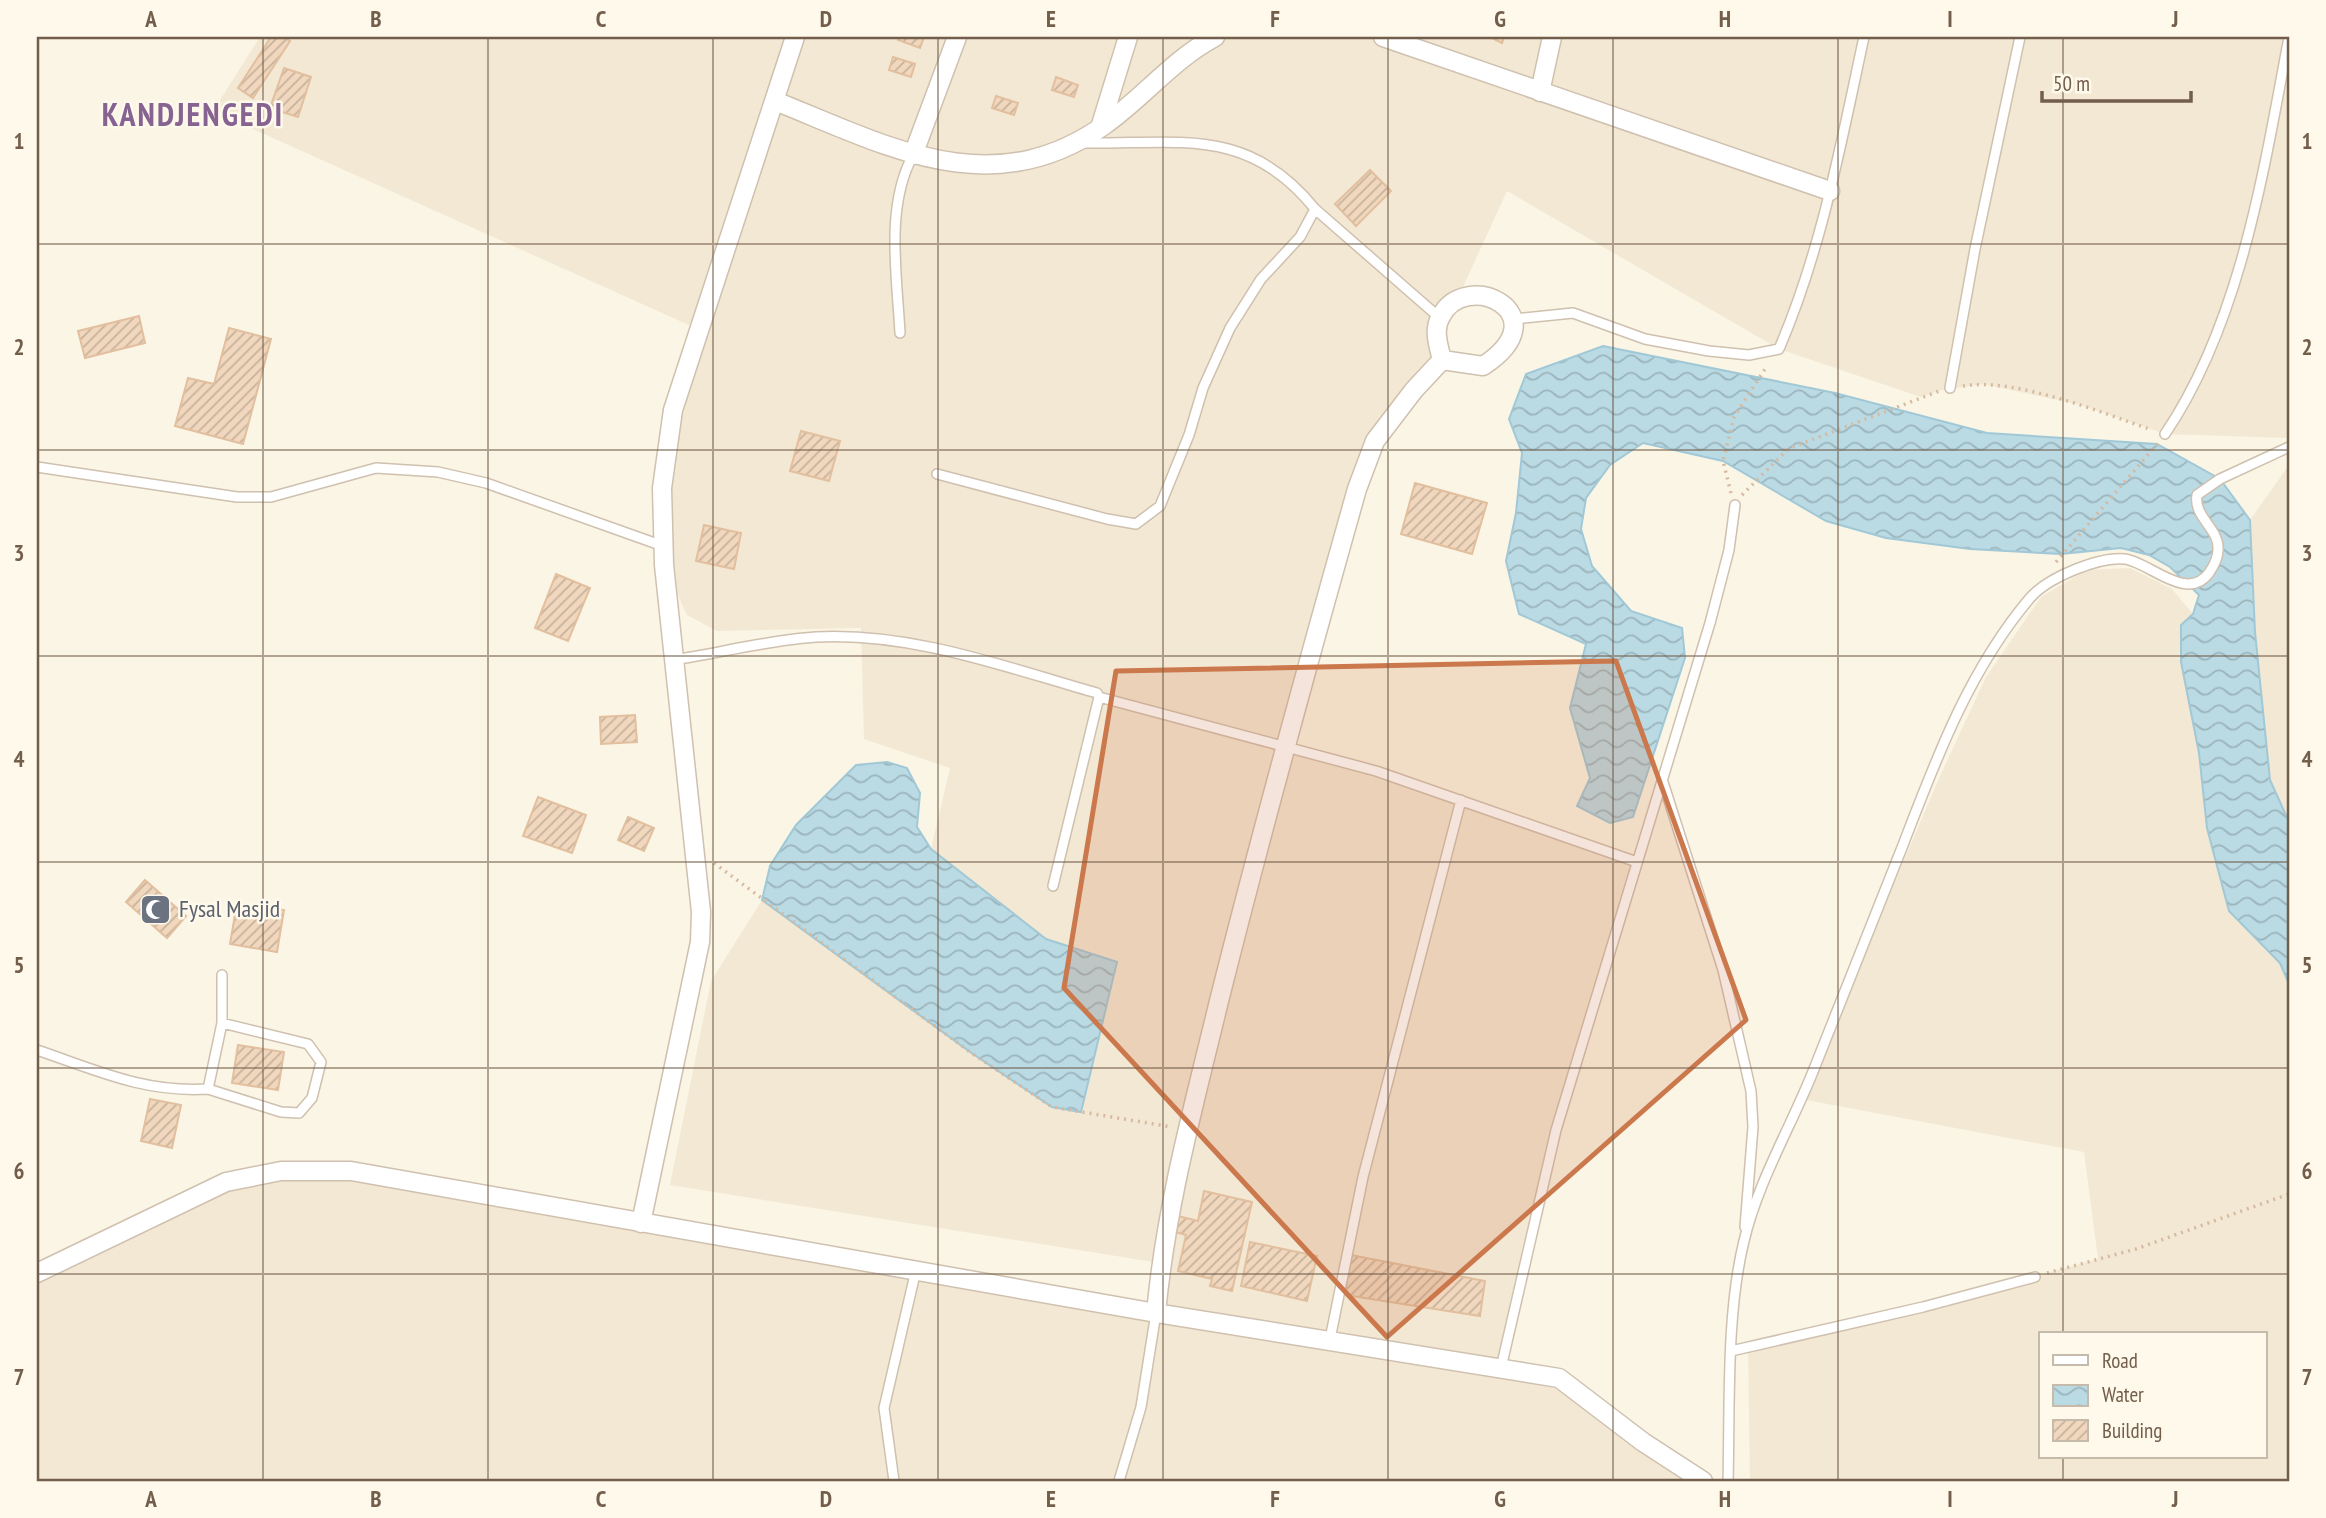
<svg xmlns="http://www.w3.org/2000/svg" width="2326" height="1518" font-family="'PT Sans Narrow',sans-serif">
  <style>
    .residential { fill: #f3e8d3; fill-rule: evenodd }
    .water { fill: url(#water-waves); stroke: #a0c8d6; stroke-width: 2 }
    .building { fill: url(#building-hatch); stroke: #e2bf9e; stroke-width: 2 }
    .lines { fill: none; stroke-linecap: round; stroke-linejoin: round }
    .service-casing { stroke: #cfc0af; stroke-width: 12 }
    .minor-casing { stroke: #cfc0af; stroke-width: 21 }
    .path { stroke: #d5baa0; stroke-width: 3.5; stroke-dasharray: 2 5; stroke-linecap: butt }
    .service { stroke: #fff; stroke-width: 9 }
    .minor { stroke: #fff; stroke-width: 18 }
    .marked { fill: #cb784d; fill-opacity: 0.2; stroke: #cb784d; stroke-width: 5; stroke-linejoin: round }
    .grid { fill: none; stroke: #735e4b; stroke-width: 2; stroke-opacity: 0.55 }
    .labels { text-anchor: middle; stroke-width: 5; stroke-linejoin: round; paint-order: stroke }
    .worship-label { font-size: 24px; fill: #5b616d; stroke: #fef9eb; text-anchor: start }
    .district-label { font-size: 32px; font-weight: bold; letter-spacing: 2px; fill: #866390; stroke: #fef9eb }
    .neatline { fill: none; stroke: #735e4b; stroke-width: 2.5 }
    .grid-label { font-size: 23px; text-anchor: middle; font-weight: bold; fill: #735e4b }
  </style>
  <defs>
    <pattern id="water-waves" width="16" height="10" patternUnits="userSpaceOnUse" patternTransform="scale(1.75)"><rect width="16" height="10" fill="#badae4"/><path d="M0 5q4-4 8 0t8 0" fill="none" stroke="#9cb4bb"/></pattern>
    <pattern id="building-hatch" width="6" height="6" patternUnits="userSpaceOnUse" patternTransform="scale(1.75)"><rect width="6" height="6" fill="#f0d7bd"/><path d="M-1 1l2-2M0 6l6-6M5 7l2-2" fill="none" stroke="#c7b29c"/></pattern>
  </defs>
  <rect width="100%" height="100%" fill="#fbf5e5"/>
  <path class="residential" d="M260 37H2289V438L2165 434 2081 405 1983 384 1942 390 1921 397 1779 349 1507 191 1457 300 1446 310 1442 360 1375 441 1285 747 1376 771 1637 862 1556 1130 1501 1368 1559 1378 1703 1481H37V1273L226 1182 351 1171 1156 1313 1160 1263 670 1185 711 981 762 900 970 1052 1052 1107 1081 1111 1117 962 1046 939 931 849 950 768 864 739 861 628 717 631 687 615 664 565 662 488 700 330 213 111Z
    M2289 465V822L2270 780 2255 632 2250 520Z
    M2130 568 2172 589 2193 614 2199 753 2207 828 2229 911 2280 963 2289 984V1481H1750L1748 1346 1923 1307 2098 1259 2084 1152 1801 1099 1941 774 1986 677 2041 597 2086 570ZM2041 1334H2265V1457H2041Z"/>
  <path class="water" d="M1603 346 1835 393 1987 433 2157 444 2220 479 2250 520 2255 632 2270 780 2289 822V984L2280 963 2229 911 2207 828 2199 753 2181 662V625L2193 614 2199 595 2170 567 2149 555 2121 548 2061 554 1970 549 1886 538 1826 521 1723 461 1643 443 1610 465 1586 498 1581 529 1592 566 1631 611 1682 628 1685 658 1633 817 1610 823 1577 806 1590 778 1570 708 1586 644 1519 614 1506 561 1516 513 1522 453 1509 419 1526 374Z
    M887 762 907 768 920 793 917 827 931 849 1046 939 1117 962 1081 1112 1052 1107 970 1052 762 900 770 866 796 825 856 765Z"/>
  <path class="building" d="M271 37H284L290 41 253 98 238 88Z
    M899 37H924L920 48 898 40Z
    M1490 37H1504L1502 43Z
    M893 57 915 64 911 77 889 70Z
    M284 68 311 77 298 117 270 108Z
    M1056 77 1078 85 1074 97 1052 90Z
    M996 96 1018 103 1014 115 992 108Z
    M1370 170 1391 191 1356 226 1335 204Z
    M139 316 145 343 85 358 78 331Z
    M229 328 271 339 243 444 175 426 188 378 214 384Z
    M801 431 840 441 829 481 790 471Z
    M1415 483 1487 503 1472 554 1401 534Z
    M704 525 741 533 734 569 696 561Z
    M556 574 590 588 568 641 535 628Z
    M635 715 637 742 601 744 600 717Z
    M538 797 586 815 572 853 523 836Z
    M628 817 654 828 644 851 618 840Z
    M145 880 186 916 167 938 126 902Z
    M237 903 284 910 277 952 230 944Z
    M238 1045 284 1052 278 1090 232 1083Z
    M150 1099 181 1105 172 1148 141 1141Z
    M1204 1191 1252 1202 1232 1291 1210 1286 1212 1279 1178 1271 1186 1235 1175 1232 1178 1216 1198 1221Z
    M1250 1242 1317 1256 1307 1301 1241 1286Z
    M1351 1255 1485 1281 1480 1316 1345 1295Z"/>
  <g class="lines">
    <defs>
      <path id="service" d="M1315 209 1440 318
        M1514 319 1573 313 1645 339 1709 351 1749 355 1779 349C1822 249 1841 143 1864 37
        M900 333C897 275 885 207 913 155
        M1950 388 1975 249 2020 37
        M2165 434C2241 322 2264 169 2289 37
        M37 467 237 497H271L376 468 438 472 486 483 663 546
        M937 474 1107 519 1136 524 1160 506 1189 435 1203 388 1230 328 1261 279 1300 237 1315 209C1247 124 1176 145 1080 143
        M673 660C720 653 769 640 816 637 912 632 1005 667 1097 693L1099 697 1376 771 1637 862
        M1663 782 1723 970 1751 1091 1753 1127 1745 1227
        M1053 886 1099 697
        M37 1050C96 1070 144 1093 208 1089L222 1023V975
        M208 1089 281 1112 299 1113 312 1098 321 1062 308 1044 222 1023
        M1330 1339 1363 1177 1461 800
        M1731 1351 1923 1307 2035 1277
        M1501 1368 1556 1130 1710 623 1729 550 1735 505
        M894 1481 884 1408 916 1270
        M1119 1481 1141 1407 1156 1313
        M1728 1481C1730 1406 1726 1314 1744 1241 1758 1181 1792 1125 1814 1069 1844 994 1874 919 1903 845 1936 759 1969 670 2030 598 2047 578 2099 556 2125 559 2149 562 2187 603 2209 573 2213 567 2218 558 2218 550 2220 529 2193 517 2197 495L2220 479 2289 447"/>
      <path id="minor" d="M1383 37 1830 191
        M1540 92 1552 37
        M775 101C886 145 990 205 1103 126 1142 99 1173 59 1215 37
        M1100 128 1128 37
        M913 155 957 37
        M641 1223 700 942 701 912 664 565 662 488 673 410 795 37
        M37 1273 226 1182 281 1171H351L1156 1313 1559 1378 1643 1442 1703 1481
        M1156 1313C1166 1205 1194 1105 1219 1001 1262 830 1309 659 1357 489L1375 441 1414 390 1442 360 1483 366C1563 314 1464 266 1440 318 1433 331 1439 347 1442 360"/>
    </defs>
    <use href="#service" class="service-casing"/>
    <use href="#minor" class="minor-casing"/>
    <path class="path" d="M1963 386C2014 377 2103 413 2152 430
      M1731 493 1723 461 1734 417 1767 366
      M1742 495 1788 449 1939 391
      M2056 562 2158 443
      M714 863 970 1052 1052 1107 1172 1127
      M2047 1273 2136 1249 2289 1194"/>
    <use href="#service" class="service"/>
    <use href="#minor" class="minor"/>
  </g>
  <path class="marked" d="M1616 661 1746 1020 1387 1337 1064 988 1116 671Z"/>
  <path class="grid" d="M263 37V1481M488 37V1481M713 37V1481M938 37V1481M1163 37V1481M1388 37V1481M1613 37V1481M1838 37V1481M2063 37V1334M37 244H2289M37 450H2289M37 656H2289M37 862H2289M37 1068H2289M37 1274H2289M2063 1457V1481"/>
  <defs>
    <symbol id="mosque-square" viewBox="-11 -11 22 22"><rect x="-9" y="-9" width="18" height="18" rx="4" fill="#6b7280" stroke="#fef9eb"/><path d="M3.5-4.9A6 6 0 1 0 3.5 4.9A5 5 0 1 1 3.5-4.9Z" fill="#fff"/></symbol>
  </defs>
  <g fill-rule="evenodd">
    <use href="#mosque-square" x="138" y="892" width="35" height="35"/>
  </g>
  <g class="labels">
    <g class="worship-label">
      <text x="179" y="917">Fysal Masjid</text>
    </g>
    <g class="district-label">
      <text x="193" y="126">KANDJENGEDI</text>
    </g>
  </g>
  <rect width="2326" height="1518" fill="none" stroke="#fef9eb" stroke-width="77"/>
  <rect x="2039" y="1332" width="228" height="126" fill="#fef9eb" stroke="#c6bbab" stroke-width="2"/>
  <rect x="2053" y="1355" width="35" height="10" fill="#ffffff" stroke="#c6bbab" stroke-width="2"/>
  <text x="2102" y="1368" font-size="21" fill="#735e4b">Road</text>
  <rect x="2053" y="1385" width="35" height="21" fill="url(#water-waves)" stroke="#c6bbab" stroke-width="2"/>
  <text x="2102" y="1402" font-size="21" fill="#735e4b">Water</text>
  <rect x="2053" y="1420" width="35" height="21" fill="url(#building-hatch)" stroke="#c6bbab" stroke-width="2"/>
  <text x="2102" y="1438" font-size="21" fill="#735e4b">Building</text>
  <path d="M2042 91v10h149v-10" fill="none" stroke="#735e4b" stroke-width="3.5"/>
  <text x="2053" y="91" font-size="21" fill="#735e4b" stroke="#fef9eb" stroke-width="5" paint-order="stroke">50 m</text>
  <rect x="38" y="38" width="2250" height="1442" class="neatline"/>
  <g class="grid-label">
    <text x="151" y="27">A</text>
    <text x="376" y="27">B</text>
    <text x="601" y="27">C</text>
    <text x="826" y="27">D</text>
    <text x="1051" y="27">E</text>
    <text x="1275" y="27">F</text>
    <text x="1500" y="27">G</text>
    <text x="1725" y="27">H</text>
    <text x="1950" y="27">I</text>
    <text x="2175" y="27">J</text>
    <text x="19" y="149">1</text>
    <text x="2307" y="149">1</text>
    <text x="19" y="355">2</text>
    <text x="2307" y="355">2</text>
    <text x="19" y="561">3</text>
    <text x="2307" y="561">3</text>
    <text x="19" y="767">4</text>
    <text x="2307" y="767">4</text>
    <text x="19" y="973">5</text>
    <text x="2307" y="973">5</text>
    <text x="19" y="1179">6</text>
    <text x="2307" y="1179">6</text>
    <text x="19" y="1385">7</text>
    <text x="2307" y="1385">7</text>
    <text x="151" y="1507">A</text>
    <text x="376" y="1507">B</text>
    <text x="601" y="1507">C</text>
    <text x="826" y="1507">D</text>
    <text x="1051" y="1507">E</text>
    <text x="1275" y="1507">F</text>
    <text x="1500" y="1507">G</text>
    <text x="1725" y="1507">H</text>
    <text x="1950" y="1507">I</text>
    <text x="2175" y="1507">J</text>
  </g>
</svg>
